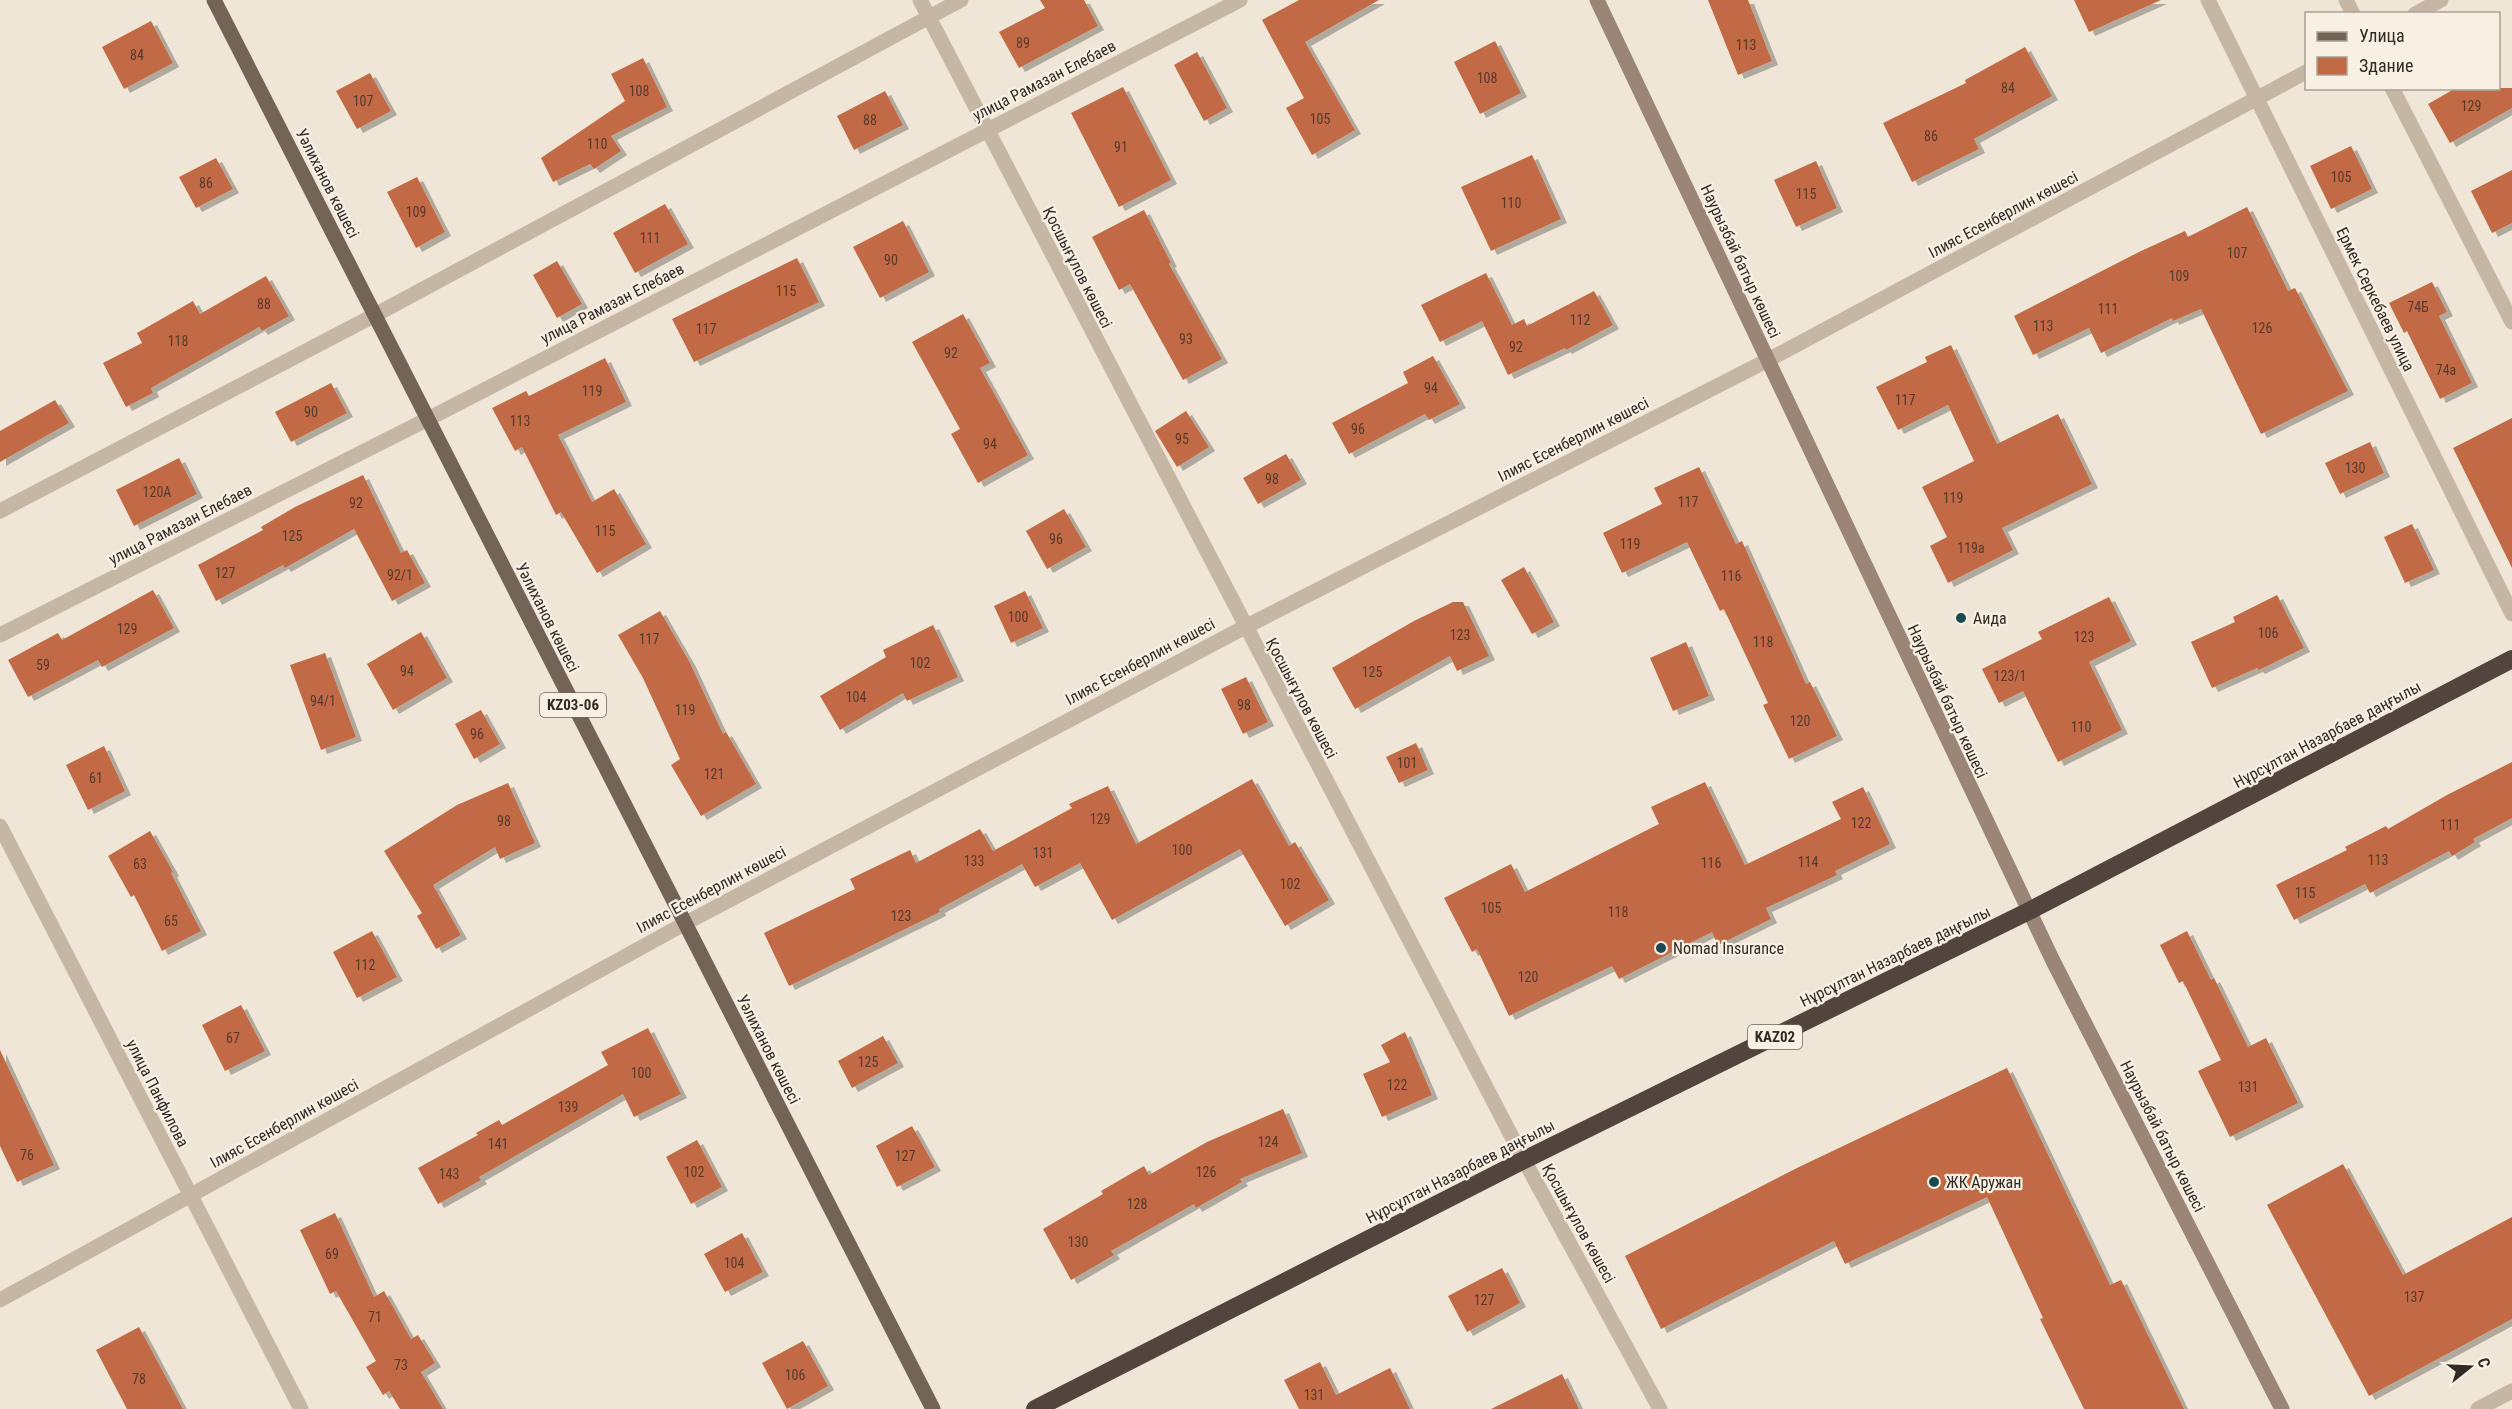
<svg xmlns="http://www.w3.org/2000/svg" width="2512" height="1409" font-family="'Roboto Condensed',sans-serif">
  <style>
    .building { fill: #c16b44; filter: url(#shadow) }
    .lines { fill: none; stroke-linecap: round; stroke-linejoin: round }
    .street { stroke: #c6b6a4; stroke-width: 15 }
    .secondary { stroke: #9a8576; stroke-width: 15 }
    .primary { stroke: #746357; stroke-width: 15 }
    .highway { stroke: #53453d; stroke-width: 18 }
    .poi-dot { fill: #1d4a51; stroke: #f8f0e3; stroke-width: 2 }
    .labels { text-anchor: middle; stroke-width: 4.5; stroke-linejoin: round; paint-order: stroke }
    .number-label { font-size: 14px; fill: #563a2d }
    .shield { fill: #f8f0e3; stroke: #6d655e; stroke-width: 1.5 }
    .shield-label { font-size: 15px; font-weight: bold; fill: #322a25 }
    .street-label { font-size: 16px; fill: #322a25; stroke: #f8f0e3 }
    .poi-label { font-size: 16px; fill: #322a25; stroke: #f8f0e3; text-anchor: start }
  </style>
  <defs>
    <filter id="shadow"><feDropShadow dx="6" dy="4" stdDeviation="0" flood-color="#0004"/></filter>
  </defs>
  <rect width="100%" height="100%" fill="#efe6d7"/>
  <path class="building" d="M1040 0H1084L1098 26 1019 68 999 32 1045 8Z
    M1299 0H1379L1305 42 1355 130 1312 155 1286 108 1304 98 1262 20Z
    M1708 0H1748L1772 61 1738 75Z
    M2074 0H2161L2089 32Z
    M151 21 173 63 124 89 102 47Z
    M1495 41 1521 93 1480 114 1454 62Z
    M2025 47 2052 96 1974 139 1979 149 1912 182 1883 123 1966 83 1965 80Z
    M1197 52 1227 108 1204 121 1174 65Z
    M643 58 667 107 611 136 621 151 594 169 590 164 553 182 541 158 625 101 611 74Z
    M370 73 391 111 357 129 336 91Z
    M1123 87 1171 180 1119 207 1071 113Z
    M2456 88H2512V108L2450 143 2428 104Z
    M885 91 903 125 854 150 837 116Z
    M2351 146 2372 189 2331 209 2310 166Z
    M1532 155 1561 219 1491 251 1461 187Z
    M216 158 233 189 196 208 179 177Z
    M1816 161 1837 208 1796 227 1774 180Z
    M2512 170V223L2492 233 2471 191Z
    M417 177 445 232 416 248 387 192Z
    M665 204 688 244 635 273 613 233Z
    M2247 207 2288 291 2295 288 2348 391 2261 434 2201 309 2173 321 2172 318 2101 353 2089 328 2033 355 2014 316 2141 251 2185 231 2188 237Z
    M1144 210 1171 263 1169 264 1222 359 1183 380 1130 284 1119 290 1092 237Z
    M903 221 929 272 880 298 853 247Z
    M797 258 819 302 694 362 672 319Z
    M557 261 582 304 557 318 533 275Z
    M1486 273 1512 325 1524 319 1527 326 1594 291 1613 325 1566 350 1565 348 1508 375 1482 321 1440 342 1421 305Z
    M266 276 289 316 262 331 259 327 151 388 153 393 126 407 103 363 142 343 137 333 193 301 200 314Z
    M2432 282 2447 312 2439 316 2472 383 2440 399 2407 331 2404 333 2389 303Z
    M963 314 990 363 980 368 1028 455 978 483 951 434 960 429 912 342Z
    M1951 345 1997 444 2058 414 2092 484 2002 528 2013 550 1948 583 1930 546 1947 537 1922 487 1974 461 1948 405 1898 430 1876 387 1927 362 1925 357Z
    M1433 356 1460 404 1429 420 1425 414 1349 454 1332 423 1408 383 1403 372Z
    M605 358 626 402 558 435 592 502 614 489 646 544 597 573 561 512 556 515 522 447 515 451 492 408 526 391 529 396Z
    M331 383 347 413 291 442 275 412Z
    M55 400 69 423 0 462V431Z
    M1186 411 1209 447 1177 467 1155 431Z
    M2512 418V568L2453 448Z
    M2370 442 2384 473 2340 494 2325 463Z
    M1286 454 1301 480 1258 504 1243 478Z
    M179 458 197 494 134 526 116 490Z
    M1699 467 1736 544 1742 541 1806 684 1810 682 1837 736 1789 759 1763 705 1768 703 1724 609 1720 611 1687 542 1622 573 1603 533 1662 504 1654 488Z
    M363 475 401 553 407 550 425 583 392 601 354 529 285 568 283 565 216 601 198 565 263 530 261 527 295 507Z
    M1064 509 1086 547 1047 569 1026 531Z
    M2412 524 2434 570 2405 583 2384 537Z
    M1524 567 1554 622 1532 634 1501 580Z
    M153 590 174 628 102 667 98 660 28 697 8 660 58 633 62 640Z
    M1025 591 1043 628 1011 643 994 606Z
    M2277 595 2304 648 2259 670 2257 668 2212 688 2191 642 2235 622 2233 617Z
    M2109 597 2131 641 2089 662 2122 730 2058 762 2023 691 1999 703 1982 669 2042 639 2038 632Z
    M1453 602H1463L1489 656 1457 671 1450 656 1355 709 1332 668 1414 621Z
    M660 611 690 663 723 734 726 732 756 784 701 816 671 765 680 759 643 678 618 635Z
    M933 625 958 677 907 701 903 693 840 730 820 696 886 657 883 650Z
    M421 632 447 678 393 710 367 664Z
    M1686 642 1709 696 1673 711 1650 658Z
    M325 653 356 737 321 750 290 665Z
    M1246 677 1268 722 1243 734 1221 689Z
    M481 710 500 744 474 759 455 724Z
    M1416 743 1428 770 1399 783 1386 757Z
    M104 746 125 791 88 810 66 765Z
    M2512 762V818L2473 839 2475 842 2452 856 2449 851 2370 893 2365 884 2294 920 2276 885 2347 850 2345 847 2386 826 2388 829 2447 795Z
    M1252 779 1289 846 1295 842 1329 900 1285 926 1240 849 1112 920 1080 863 1035 887 1022 864 939 909 940 912 789 986 764 933 855 889 850 879 910 850 916 863 980 829 993 851 1072 808 1069 804 1108 786 1136 844Z
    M1705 782 1745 865 1841 819 1832 802 1863 787 1890 844 1835 871 1837 875 1766 908 1771 919 1718 945 1712 932 1619 979 1612 966 1509 1016 1477 949 1472 952 1444 898 1511 864 1525 892 1659 824 1651 807Z
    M508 783 535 843 500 859 495 847 433 885 461 935 436 949 417 916 422 913 384 851 457 805Z
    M150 831 173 872 171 873 201 931 162 951 134 895 131 897 108 856Z
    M372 931 397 977 357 998 333 952Z
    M2187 931 2211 980 2214 978 2248 1047 2266 1038 2298 1103 2230 1137 2198 1071 2221 1060 2183 981 2179 983 2160 945Z
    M241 1005 265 1051 225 1071 202 1025Z
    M648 1028 681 1094 634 1117 623 1094 479 1177 481 1180 438 1204 418 1168 478 1135 476 1133 499 1120 502 1125 608 1065 601 1052Z
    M1405 1032 1432 1095 1382 1117 1363 1074 1390 1062 1381 1045Z
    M883 1036 898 1063 852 1088 838 1061Z
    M0 1050 54 1165 17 1182 0 1146Z
    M2007 1068 2110 1285 2121 1280 2184 1409H2084L2040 1319 2043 1318 1987 1197 1845 1264 1834 1241 1661 1329 1625 1256 1799 1167Z
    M1283 1109 1302 1153 1240 1179 1242 1182 1196 1208 1194 1204 1111 1251 1114 1255 1071 1280 1043 1229 1103 1194 1101 1191 1144 1166 1149 1175 1207 1142Z
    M912 1126 935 1167 897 1187 876 1146Z
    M697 1140 722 1187 691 1204 666 1157Z
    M2343 1164 2403 1275 2512 1217V1319L2369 1396 2267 1205Z
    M335 1213 374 1297 384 1291 411 1339 418 1335 435 1363 421 1372 443 1409H400L389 1391 383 1395 366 1367 376 1361 336 1291 330 1294 300 1230Z
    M742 1233 763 1272 725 1292 704 1254Z
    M1502 1268 1520 1303 1467 1332 1448 1296Z
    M139 1327 183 1409H127L96 1350Z
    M803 1341 828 1386 787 1409 762 1363Z
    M1320 1362 1336 1395 1390 1368 1410 1409H1299L1284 1380Z
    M1562 1374 1579 1409H1491Z"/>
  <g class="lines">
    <path class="street" d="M920 0 1524 1160 1660 1409
      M2208 0 2512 614
      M2346 0 2353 14
      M2415 14 2441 0
      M2392 88 2512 322
      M0 511 375 315 961 0
      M0 635 428 419 1240 0
      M0 826 301 1409
      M0 1300 684 924 1245 627 1768 360 2306 72
      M2478 1409 2512 1391"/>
    <path class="secondary" d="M1597 0 2053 961 2282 1409"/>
    <path class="primary" d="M214 0 933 1409"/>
    <path class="highway" d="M1035 1409 1524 1160 2029 911 2512 659"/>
  </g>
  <g class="poi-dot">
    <circle cx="1961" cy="618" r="6"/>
    <circle cx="1661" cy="948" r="6"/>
    <circle cx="1934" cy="1182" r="6"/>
  </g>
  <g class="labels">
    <g class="number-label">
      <text x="1023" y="48">89</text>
      <text x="1746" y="50">113</text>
      <text x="137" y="60">84</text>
      <text x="1487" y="83">108</text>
      <text x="2008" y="93">84</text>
      <text x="639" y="96">108</text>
      <text x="363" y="106">107</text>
      <text x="2471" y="111">129</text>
      <text x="1320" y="124">105</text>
      <text x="870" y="125">88</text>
      <text x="1931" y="141">86</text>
      <text x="597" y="149">110</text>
      <text x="1121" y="152">91</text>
      <text x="2341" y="182">105</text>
      <text x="206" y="188">86</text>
      <text x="1806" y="199">115</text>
      <text x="1511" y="208">110</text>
      <text x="416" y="217">109</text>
      <text x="650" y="243">111</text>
      <text x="2237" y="258">107</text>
      <text x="891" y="265">90</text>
      <text x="2179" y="281">109</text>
      <text x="786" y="296">115</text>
      <text x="264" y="309">88</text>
      <text x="2418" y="312">74Б</text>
      <text x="2108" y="314">111</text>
      <text x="1580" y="325">112</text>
      <text x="2043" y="331">113</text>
      <text x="2262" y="333">126</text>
      <text x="706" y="334">117</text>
      <text x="1186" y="344">93</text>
      <text x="178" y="346">118</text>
      <text x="1516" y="352">92</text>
      <text x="951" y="358">92</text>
      <text x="2446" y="375">74а</text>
      <text x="1431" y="393">94</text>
      <text x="592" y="396">119</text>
      <text x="1905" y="405">117</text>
      <text x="311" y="417">90</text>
      <text x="520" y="426">113</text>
      <text x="1358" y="434">96</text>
      <text x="1182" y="444">95</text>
      <text x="990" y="449">94</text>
      <text x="2355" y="473">130</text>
      <text x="1272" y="484">98</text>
      <text x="157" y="497">120А</text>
      <text x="1953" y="503">119</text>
      <text x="1688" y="507">117</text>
      <text x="356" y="508">92</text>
      <text x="605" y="536">115</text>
      <text x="292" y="541">125</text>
      <text x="1056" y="544">96</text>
      <text x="1630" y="549">119</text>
      <text x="1971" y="553">119а</text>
      <text x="225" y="578">127</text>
      <text x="400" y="580">92/1</text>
      <text x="1731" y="581">116</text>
      <text x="1018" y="622">100</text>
      <text x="127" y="634">129</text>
      <text x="2268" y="638">106</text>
      <text x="1460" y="640">123</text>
      <text x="2084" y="642">123</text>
      <text x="649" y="644">117</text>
      <text x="1763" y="647">118</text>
      <text x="920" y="668">102</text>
      <text x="43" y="670">59</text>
      <text x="407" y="676">94</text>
      <text x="1372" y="677">125</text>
      <text x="2010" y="681">123/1</text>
      <text x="856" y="702">104</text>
      <text x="323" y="706">94/1</text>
      <text x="1244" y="710">98</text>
      <text x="685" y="715">119</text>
      <text x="1800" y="726">120</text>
      <text x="2081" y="732">110</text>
      <text x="477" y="739">96</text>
      <text x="1407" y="768">101</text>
      <text x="714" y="779">121</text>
      <text x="96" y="783">61</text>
      <text x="1100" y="824">129</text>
      <text x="504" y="826">98</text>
      <text x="1861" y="828">122</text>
      <text x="2450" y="830">111</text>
      <text x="1182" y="855">100</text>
      <text x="1043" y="858">131</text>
      <text x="2378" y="865">113</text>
      <text x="974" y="866">133</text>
      <text x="1808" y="867">114</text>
      <text x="1711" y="868">116</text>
      <text x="140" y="869">63</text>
      <text x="1290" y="889">102</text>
      <text x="2305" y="898">115</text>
      <text x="1491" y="913">105</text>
      <text x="1618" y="917">118</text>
      <text x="901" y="921">123</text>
      <text x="171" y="926">65</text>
      <text x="365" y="970">112</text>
      <text x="1528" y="982">120</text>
      <text x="233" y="1043">67</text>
      <text x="868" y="1067">125</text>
      <text x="641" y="1078">100</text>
      <text x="1397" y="1090">122</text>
      <text x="2248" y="1092">131</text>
      <text x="568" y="1112">139</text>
      <text x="1268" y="1147">124</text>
      <text x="498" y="1149">141</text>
      <text x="27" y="1160">76</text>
      <text x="905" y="1161">127</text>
      <text x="694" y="1177">102</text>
      <text x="1206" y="1177">126</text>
      <text x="449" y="1179">143</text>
      <text x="1137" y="1209">128</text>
      <text x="1078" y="1247">130</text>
      <text x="332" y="1259">69</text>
      <text x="734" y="1268">104</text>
      <text x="2414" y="1302">137</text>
      <text x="1484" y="1305">127</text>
      <text x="375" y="1322">71</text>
      <text x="401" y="1370">73</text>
      <text x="795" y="1380">106</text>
      <text x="139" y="1384">78</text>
      <text x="1314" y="1400">131</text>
    </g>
    <g class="shield">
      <rect x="540" y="693" width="66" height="24" rx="4.5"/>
      <rect x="1748" y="1025" width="54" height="24" rx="4.5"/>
    </g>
    <g class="shield-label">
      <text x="573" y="710">KZ03-06</text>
      <text x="1775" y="1042">KАZ02</text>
    </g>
    <g class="street-label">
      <text transform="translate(1044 80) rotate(-27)" y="6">улица Рамазан Елебаев</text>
      <text transform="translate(328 183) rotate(63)" y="6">Уәлиханов көшесі</text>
      <text transform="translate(2003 214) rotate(-28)" y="6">Ілияс Есенберлин көшесі</text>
      <text transform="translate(1741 261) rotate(65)" y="6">Наурызбай батыр көшесі</text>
      <text transform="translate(1078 267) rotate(63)" y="6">Қосшығұлов көшесі</text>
      <text transform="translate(2376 299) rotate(64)" y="6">Ермек Серкебаев улица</text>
      <text transform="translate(612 303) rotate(-27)" y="6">улица Рамазан Елебаев</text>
      <text transform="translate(1573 439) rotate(-27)" y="6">Ілияс Есенберлин көшесі</text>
      <text transform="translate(180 524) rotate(-27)" y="6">улица Рамазан Елебаев</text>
      <text transform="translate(548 617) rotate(63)" y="6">Уәлиханов көшесі</text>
      <text transform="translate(1140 661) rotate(-28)" y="6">Ілияс Есенберлин көшесі</text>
      <text transform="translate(1302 698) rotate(62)" y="6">Қосшығұлов көшесі</text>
      <text transform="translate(1948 701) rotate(65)" y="6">Наурызбай батыр көшесі</text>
      <text transform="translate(2327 734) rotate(-28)" y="6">Нұрсұлтан Назарбаев даңғылы</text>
      <text transform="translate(711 889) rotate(-28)" y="6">Ілияс Есенберлин көшесі</text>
      <text transform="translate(1895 956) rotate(-26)" y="6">Нұрсұлтан Назарбаев даңғылы</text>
      <text transform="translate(769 1049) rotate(63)" y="6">Уәлиханов көшесі</text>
      <text transform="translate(158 1093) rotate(63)" y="6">улица Панфилова</text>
      <text transform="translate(284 1123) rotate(-29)" y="6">Ілияс Есенберлин көшесі</text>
      <text transform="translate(2163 1136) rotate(63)" y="6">Наурызбай батыр көшесі</text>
      <text transform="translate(1460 1171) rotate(-27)" y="6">Нұрсұлтан Назарбаев даңғылы</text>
      <text transform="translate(1579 1223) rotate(61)" y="6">Қосшығұлов көшесі</text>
    </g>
    <g class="poi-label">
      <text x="1973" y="624">Аида</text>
      <text x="1673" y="954">Nomad Insurance</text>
      <text x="1946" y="1188">ЖК Аружан</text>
    </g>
  </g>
  <rect x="2305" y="12" width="195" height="78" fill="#f8f0e3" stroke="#a9a197" stroke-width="1.5"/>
  <rect x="2317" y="32" width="30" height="9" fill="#746357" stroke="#a9a197" stroke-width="1.5"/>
  <text x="2359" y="42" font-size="18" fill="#322a25">Улица</text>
  <rect x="2317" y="57" width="30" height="18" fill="#c16b44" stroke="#a9a197" stroke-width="1.5"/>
  <text x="2359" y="72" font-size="18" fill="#322a25">Здание</text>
  <g transform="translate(2470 1367) rotate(72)" stroke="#f8f0e3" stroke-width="4.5" paint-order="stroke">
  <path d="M0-4.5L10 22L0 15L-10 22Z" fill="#322a25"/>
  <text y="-9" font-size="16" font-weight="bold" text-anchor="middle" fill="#322a25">С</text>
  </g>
</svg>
